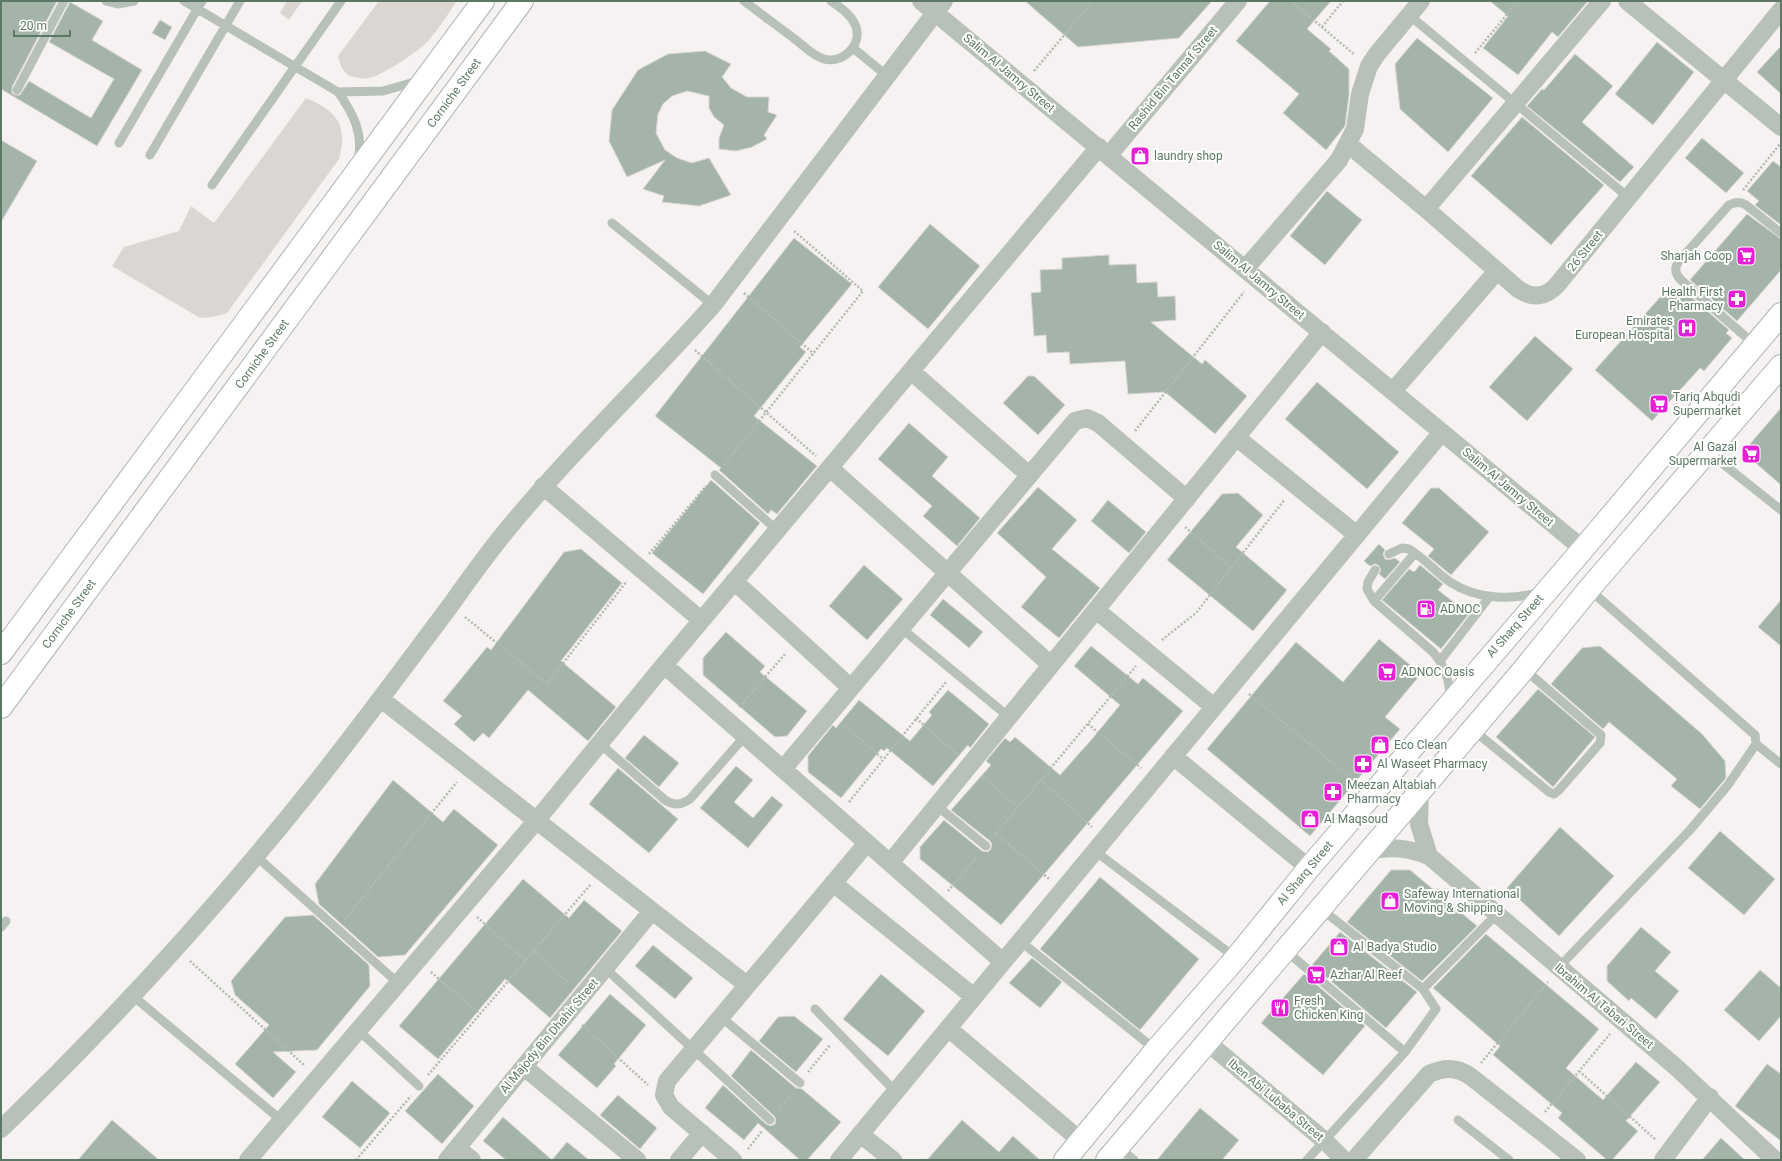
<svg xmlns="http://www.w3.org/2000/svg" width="1782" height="1161" font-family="Roboto,sans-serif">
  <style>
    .green { fill: #dbd6d1 }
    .building { fill: #a5b4a8; stroke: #d7d4d5 }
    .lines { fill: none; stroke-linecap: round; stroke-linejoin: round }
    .secondary-casing { stroke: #aab6ad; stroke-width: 24 }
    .primary-casing { stroke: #abb6ae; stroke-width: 24 }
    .path { stroke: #b2bab4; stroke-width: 2.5; stroke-dasharray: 2 2; stroke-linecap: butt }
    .lane { stroke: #b7c1ba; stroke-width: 9 }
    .street { stroke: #b7c1ba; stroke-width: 18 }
    .secondary { stroke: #fff; stroke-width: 22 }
    .primary { stroke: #fff; stroke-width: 22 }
    .labels { text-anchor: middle; stroke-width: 4; stroke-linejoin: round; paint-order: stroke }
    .street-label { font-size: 12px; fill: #5c7864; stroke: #fff }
    .poi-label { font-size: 12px; fill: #5c7864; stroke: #fff; text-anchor: start }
  </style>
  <rect width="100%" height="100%" fill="#f6f2f2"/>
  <path class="green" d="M287 1H302L289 20 280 13Z
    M379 1H457C448 14 439 29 428 41 419 51 382 76 369 78 363 79 354 78 348 75 342 71 340 63 338 56Z
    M306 98C338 112 348 125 339 159L227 313 213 317 200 318 112 266 124 247 179 231 191 206 214 223Z"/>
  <path class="building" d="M1 1H57L12 87V93L15 95H20L29 81 91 118 114 79 49 42 70 2 103 21 92 40 142 70 97 146 1 89Z
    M1025 1H1212L1179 38 1078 47Z
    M1270 1H1331L1307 29 1331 49 1329 51 1349 69V95L1345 126 1326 150 1283 113 1299 94 1236 41Z
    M1490 1H1588L1558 37 1552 32 1518 75 1483 48 1508 16Z
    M160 20 172 27 165 40 152 33Z
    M1417 38 1493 98 1448 152 1400 109 1395 64Z
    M1657 42 1694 72 1653 125 1615 94Z
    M1781 46V94L1757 72Z
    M705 51 731 64 722 77 731 88 747 97H769L768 112 777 115 764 135 767 139 752 147 736 151 719 149V138L724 125 714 117 709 108V96L687 91 672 96 663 104 658 114 656 133 665 150 677 158 692 163 709 158 731 195 699 206 662 202 664 196 643 189 665 160 627 177 609 141 612 110 638 70 668 54Z
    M1575 54 1613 86 1582 122 1634 167 1620 182 1527 106 1542 89 1544 90Z
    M1522 117 1604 185 1551 245 1471 176Z
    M1702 138 1744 173 1726 193 1685 158Z
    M1 140 37 161 1 222Z
    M1773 161 1781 167V225L1755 205 1759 201 1747 191Z
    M1327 191 1362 220 1325 265 1290 236Z
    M1747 214 1781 239V270L1737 321 1690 280Z
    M930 224 980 266 928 329 878 287Z
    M794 238 852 284 800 347 806 352 754 416 817 466 777 514 771 510 768 514 719 470 721 468 655 416Z
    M1109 255V265L1136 264 1137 283 1157 282 1158 297 1175 296 1176 320 1151 322 1202 364 1205 360 1247 396 1215 434 1165 392 1128 394 1125 361 1070 364 1069 352 1047 353 1046 335 1034 336 1031 293 1041 292 1040 270 1062 269V258Z
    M1670 286 1679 293 1682 289 1729 330 1726 333 1732 338 1704 371 1700 368 1652 421 1595 370Z
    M1535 336 1573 369 1527 421 1489 387Z
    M1028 376H1034L1065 405 1038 435 1003 403Z
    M1317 382 1399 452 1367 489 1285 419Z
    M1781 408V485L1743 452Z
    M909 423 948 457 932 476 980 518 957 546 923 516 932 506 878 459Z
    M711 480 760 523 703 594 652 553Z
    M1038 487 1077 520 1052 549 1100 588 1059 638 1021 607 1046 577 997 533Z
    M1431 488H1439L1489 532 1451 575 1428 556 1434 549 1402 523Z
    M1238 493 1263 515 1236 547 1287 590 1253 631 1167 560 1222 494Z
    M1108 500 1146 532 1129 553 1091 521Z
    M1379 544 1385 550 1383 554 1385 559 1389 560 1395 558 1400 562 1385 579 1379 574 1381 570 1378 565 1375 564 1370 566 1364 561Z
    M581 549 622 583 561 661 616 707 588 741 528 690 489 738 483 733 474 742 454 724 462 716 443 701 487 647 491 650 564 552Z
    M864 565 903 599 867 640 829 606Z
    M1420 565 1443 584 1438 590 1469 614 1441 649 1382 600 1409 569 1414 572Z
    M943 599 983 632 969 648 930 615Z
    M1781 600V646L1758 627Z
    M726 632 765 666 760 672 807 711 787 736 775 737 703 675V658Z
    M1379 639 1421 674 1385 717 1400 729 1310 836 1207 749 1296 642 1343 682Z
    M1091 646 1138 684 1143 678 1183 711 1001 925 920 859V847L944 820 982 851 988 852 991 849 992 844 990 841 951 810 991 765 986 761 1005 738 1010 742 1015 737 1060 775 1092 739 1120 705 1074 666Z
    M1600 646 1702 734 1725 761 1726 778 1700 809 1671 786 1677 779 1609 722 1603 729 1551 684 1582 648Z
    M1538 689 1595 737 1553 787 1496 737Z
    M948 690 989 724 970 748 968 745 933 786 887 748 884 751 881 749 841 798 808 772V756L833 725 836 728 859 700 910 741 932 715 929 712Z
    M644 735 679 763 659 787 625 758Z
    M736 766 753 780 734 802 753 818 772 796 783 805 748 848 700 808Z
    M618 768 678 819 649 853 589 804Z
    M393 780 443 822 454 809 498 845 405 955 378 957 319 904 315 884Z
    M1560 827 1614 876 1559 936 1507 888Z
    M1720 831 1775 879 1744 915 1688 868Z
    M1391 870H1410L1477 926 1422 981 1347 922Z
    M1100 877 1199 959 1140 1030 1040 949Z
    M523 879 569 918 584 900 622 931 550 1018 505 979 438 1059 399 1026Z
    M313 915 369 965 370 986 317 1050 273 1052 296 1072 273 1098 235 1064 269 1025 235 995 231 981 285 917Z
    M1641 927 1671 952 1655 971 1679 991 1656 1019 1631 998 1629 1001 1607 981V966Z
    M1340 932 1417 992 1386 1028 1312 965Z
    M1486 934 1599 1029 1566 1068 1603 1100 1636 1062 1660 1082 1626 1121 1638 1131 1612 1160H1607L1558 1118 1562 1113 1493 1055 1500 1046 1433 988Z
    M653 945 693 978 675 999 635 966Z
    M1032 958 1062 982 1040 1008 1009 983Z
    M1760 970 1781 988V1016L1759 1041 1724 1010Z
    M881 974 925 1011 888 1056 843 1019Z
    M1304 974 1365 1026 1323 1075 1261 1023Z
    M610 994 646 1025 614 1064 616 1066 597 1088 558 1055Z
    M794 1016 823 1039 796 1072 759 1041 778 1017Z
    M751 1050 796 1088 802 1089 841 1122 807 1160H800L758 1123 744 1140 705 1108 723 1085 766 1124 771 1126 775 1124 776 1119 774 1116 731 1076Z
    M1767 1064 1781 1074V1141L1735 1106Z
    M438 1074 474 1106 442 1144 405 1111Z
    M352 1081 390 1113 360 1148 322 1117Z
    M618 1095 657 1128 640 1149 600 1115Z
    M1200 1108 1239 1140 1222 1160H1157Z
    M503 1117 552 1160 567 1142 589 1160H506L483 1141Z
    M112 1120 159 1160H78Z
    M962 1120 999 1152 1013 1136 1040 1160H927Z
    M1721 1138 1745 1160H1702Z"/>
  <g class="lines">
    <defs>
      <path id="secondary" d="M1 653 483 1
        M1 707 522 1"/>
      <path id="primary" d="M1065 1160 1156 1050 1236 958 1309 868 1583 549 1781 314
        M1107 1160 1524 669 1589 589 1781 366"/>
    </defs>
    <use href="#secondary" class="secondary-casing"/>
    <use href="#primary" class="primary-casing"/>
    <path class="path" d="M1291 1 1355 55
      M1322 27 1343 1
      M1475 53 1518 1
      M1034 71 1093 1
      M1743 190 1780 144
      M744 293 814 354
      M695 350 816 456
      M1135 431 1244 292
      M724 465 863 291 793 230
      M1185 527 1231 568
      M649 554 706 486
      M465 617 547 684 627 581
      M1162 640 1196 613 1285 499
      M1249 694 1356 782
      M739 707 786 653
      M916 718 957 754
      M1088 724 1141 768
      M844 725 883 759
      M983 776 1018 807
      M1041 780 1092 827
      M849 802 946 682
      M996 833 1049 879
      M994 836 1136 666
      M948 891 977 857
      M477 917 526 961
      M345 919 457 782
      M534 951 569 983
      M190 961 304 1065
      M431 972 480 1014
      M582 1025 648 1085
      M1481 1063 1548 982
      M1579 1071 1656 1140
      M808 1072 830 1045
      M428 1075 591 884
      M779 1110 792 1093
      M1545 1112 1610 1034
      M748 1149 762 1131
      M356 1160 411 1096"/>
    <path class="lane" d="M106 1 118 4 134 1
      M184 1 338 92C353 113 364 134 358 160
      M744 1C761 14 779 27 796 40 804 46 813 56 824 59 842 64 862 46 856 27 852 15 841 8 831 1
      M1409 15 1628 197
      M853 48 886 75
      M17 90 64 1
      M338 92 383 91 418 81
      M119 143 202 1
      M150 155 240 1
      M212 185 341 1
      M612 223 713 305
      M1755 345 1681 280C1675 274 1674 268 1679 261L1729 205C1735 202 1740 201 1746 205L1781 233
      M1708 452 1781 510
      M715 475 777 530
      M1389 554 1402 548 1409 549C1424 558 1436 572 1450 582 1476 599 1511 601 1540 592
      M1375 570 1368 582 1367 589 1374 601 1433 652C1445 666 1450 680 1450 699
      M1374 601 1415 553
      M901 628 1009 717
      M1440 661 1490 596
      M1472 729 1549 792 1554 794 1559 790 1600 743 1601 735 1524 669
      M599 743 665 800C674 806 681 805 690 799L745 736
      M1756 744 1781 764
      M937 806 986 846
      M1095 851 1236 958
      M256 856 398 983
      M1320 908 1423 989
      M1 927 6 921
      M1020 941 1156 1050
      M1285 950 1405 1052
      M1559 967 1690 830 1728 785 1756 744 1755 735 1589 589
      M605 968 770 1120
      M133 996 281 1120
      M815 1009 895 1091
      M721 1017 800 1083
      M358 1030 419 1086
      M1458 1120 1509 1160
      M1118 1147 1134 1160
      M1307 1160 1405 1052 1436 1009 1423 989 1497 914"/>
    <path class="street" d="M921 1 1583 549
      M1627 1 1781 127
      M1348 144 1426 209 1518 289C1533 299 1546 297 1557 285L1781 10
      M1109 155 1238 1
      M1426 209 1602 1
      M1245 269 1339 160 1355 129 1360 94 1369 66 1377 54 1421 1
      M911 371 1029 475
      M1393 391 1497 271
      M1236 437 1357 535
      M830 468 1051 665
      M543 486 701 620
      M734 581 851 688
      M1096 610 1214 707
      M664 665 1003 962
      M381 699 747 985
      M1173 756 1309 868
      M783 769 1075 421 1087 418 1098 423 1187 499
      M1420 790 1419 824 1429 856
      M1369 851C1391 846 1408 848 1429 856L1677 1068 1775 1160
      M890 863 1322 332
      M833 883 974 997
      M948 1028 1081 1141
      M1207 1042 1325 1141 1344 1160
      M524 1067 637 1160
      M1 1129C113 1021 217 907 314 785 361 726 405 666 450 606 467 582 484 558 502 536 568 454 644 383 713 305L944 1
      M860 1134 893 1160
      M457 1148 472 1160
      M248 1160 536 821 664 665 1099 147
      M447 1160 652 911
      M679 1160 702 1133
      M733 1160 671 1107 664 1095 667 1081 867 843
      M839 1160 1442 432
      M1354 1160 1429 1074C1445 1067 1456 1067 1470 1076L1577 1160
      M1663 1160 1710 1097"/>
    <use href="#secondary" class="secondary"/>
    <use href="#primary" class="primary"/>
  </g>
  <defs>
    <symbol id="shop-square" viewBox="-11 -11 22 22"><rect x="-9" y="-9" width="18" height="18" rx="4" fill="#e720d7" stroke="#fff"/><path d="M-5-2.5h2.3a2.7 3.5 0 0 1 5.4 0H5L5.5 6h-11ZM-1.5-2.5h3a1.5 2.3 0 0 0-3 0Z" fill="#fff"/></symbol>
    <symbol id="supermarket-square" viewBox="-11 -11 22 22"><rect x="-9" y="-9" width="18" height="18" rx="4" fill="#e720d7" stroke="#fff"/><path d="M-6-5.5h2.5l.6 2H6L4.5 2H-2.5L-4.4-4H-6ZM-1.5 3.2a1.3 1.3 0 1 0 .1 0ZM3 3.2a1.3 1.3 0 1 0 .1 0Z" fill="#fff"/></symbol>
    <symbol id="pharmacy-square" viewBox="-11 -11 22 22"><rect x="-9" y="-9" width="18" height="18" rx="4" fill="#e720d7" stroke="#fff"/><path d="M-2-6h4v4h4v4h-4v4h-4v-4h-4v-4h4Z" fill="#fff"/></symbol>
    <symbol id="hospital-square" viewBox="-11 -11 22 22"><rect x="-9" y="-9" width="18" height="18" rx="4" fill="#e720d7" stroke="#fff"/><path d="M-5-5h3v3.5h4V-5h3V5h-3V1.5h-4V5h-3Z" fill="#fff"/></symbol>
    <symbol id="fuel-square" viewBox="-11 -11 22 22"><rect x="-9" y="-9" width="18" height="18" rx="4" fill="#e720d7" stroke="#fff"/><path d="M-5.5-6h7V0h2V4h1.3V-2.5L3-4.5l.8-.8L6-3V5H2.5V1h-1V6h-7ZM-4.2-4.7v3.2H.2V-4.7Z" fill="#fff"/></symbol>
    <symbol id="restaurant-square" viewBox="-11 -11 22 22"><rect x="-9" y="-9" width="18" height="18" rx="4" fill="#e720d7" stroke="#fff"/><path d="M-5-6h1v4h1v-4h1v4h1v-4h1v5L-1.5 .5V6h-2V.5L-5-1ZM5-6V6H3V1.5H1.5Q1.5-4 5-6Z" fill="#fff"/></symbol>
  </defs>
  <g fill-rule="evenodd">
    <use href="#shop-square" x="1129" y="145" width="22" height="22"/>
    <use href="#supermarket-square" x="1735" y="245" width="22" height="22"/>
    <use href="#pharmacy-square" x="1726" y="288" width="22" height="22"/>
    <use href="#hospital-square" x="1676" y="317" width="22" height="22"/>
    <use href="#supermarket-square" x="1648" y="393" width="22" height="22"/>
    <use href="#supermarket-square" x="1740" y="443" width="22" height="22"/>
    <use href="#fuel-square" x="1415" y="598" width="22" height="22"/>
    <use href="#supermarket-square" x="1376" y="661" width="22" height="22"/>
    <use href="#shop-square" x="1369" y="734" width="22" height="22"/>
    <use href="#pharmacy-square" x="1352" y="753" width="22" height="22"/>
    <use href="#pharmacy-square" x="1322" y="781" width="22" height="22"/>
    <use href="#shop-square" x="1299" y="808" width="22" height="22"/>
    <use href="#shop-square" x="1379" y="890" width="22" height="22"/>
    <use href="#shop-square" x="1328" y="936" width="22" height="22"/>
    <use href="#supermarket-square" x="1305" y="964" width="22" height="22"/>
    <use href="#restaurant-square" x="1269" y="997" width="22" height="22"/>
  </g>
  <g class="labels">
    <g class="street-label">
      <text transform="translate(1009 73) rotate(40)" y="4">Salim Al Jamry Street</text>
      <text transform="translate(1173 78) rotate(-50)" y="4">Rashid Bin Tannaf Street</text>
      <text transform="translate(454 93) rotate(-54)" y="4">Corniche Street</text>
      <text transform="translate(1585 251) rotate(-51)" y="4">26 Street</text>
      <text transform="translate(1259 280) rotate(40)" y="4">Salim Al Jamry Street</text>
      <text transform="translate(262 354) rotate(-54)" y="4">Corniche Street</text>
      <text transform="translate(1508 487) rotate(40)" y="4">Salim Al Jamry Street</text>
      <text transform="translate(69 614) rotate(-54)" y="4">Corniche Street</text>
      <text transform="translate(1515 626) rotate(-49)" y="4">Al Sharq Street</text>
      <text transform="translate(1305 873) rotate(-50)" y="4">Al Sharq Street</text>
      <text transform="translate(1604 1006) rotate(40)" y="4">Ibrahim Al Tabari Street</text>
      <text transform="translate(549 1036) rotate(-50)" y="4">Al Majody Bin Dhahir Street</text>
      <text transform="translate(1276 1100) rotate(40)" y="4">Iben Abi Lubaba Street</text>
    </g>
    <g class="poi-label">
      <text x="1154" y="160">laundry shop</text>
      <text x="1732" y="260" text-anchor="end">Sharjah Coop</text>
      <text x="1723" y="296" text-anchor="end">Health First<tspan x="1723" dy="14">Pharmacy</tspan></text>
      <text x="1673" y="325" text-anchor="end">Emirates<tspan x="1673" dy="14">European Hospital</tspan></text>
      <text x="1673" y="401">Tariq Abqudi<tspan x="1673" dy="14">Supermarket</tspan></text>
      <text x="1737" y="451" text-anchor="end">Al Gazal<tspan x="1737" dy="14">Supermarket</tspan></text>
      <text x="1440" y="613">ADNOC</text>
      <text x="1401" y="676">ADNOC Oasis</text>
      <text x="1394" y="749">Eco Clean</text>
      <text x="1377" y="768">Al Waseet Pharmacy</text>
      <text x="1347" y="789">Meezan Altabiah<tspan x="1347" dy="14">Pharmacy</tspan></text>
      <text x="1324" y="823">Al Maqsoud</text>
      <text x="1404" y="898">Safeway International<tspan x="1404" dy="14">Moving &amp; Shipping</tspan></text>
      <text x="1353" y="951">Al Badya Studio</text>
      <text x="1330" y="979">Azhar Al Reef</text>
      <text x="1294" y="1005">Fresh<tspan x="1294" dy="14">Chicken King</tspan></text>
    </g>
  </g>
  <rect width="1782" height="1161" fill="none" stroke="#5c7864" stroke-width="4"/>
  <path d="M14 30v6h56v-6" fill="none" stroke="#5c7864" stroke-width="2"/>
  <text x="20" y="30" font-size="12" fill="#5c7864" stroke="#ffffff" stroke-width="3" paint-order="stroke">20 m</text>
</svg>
